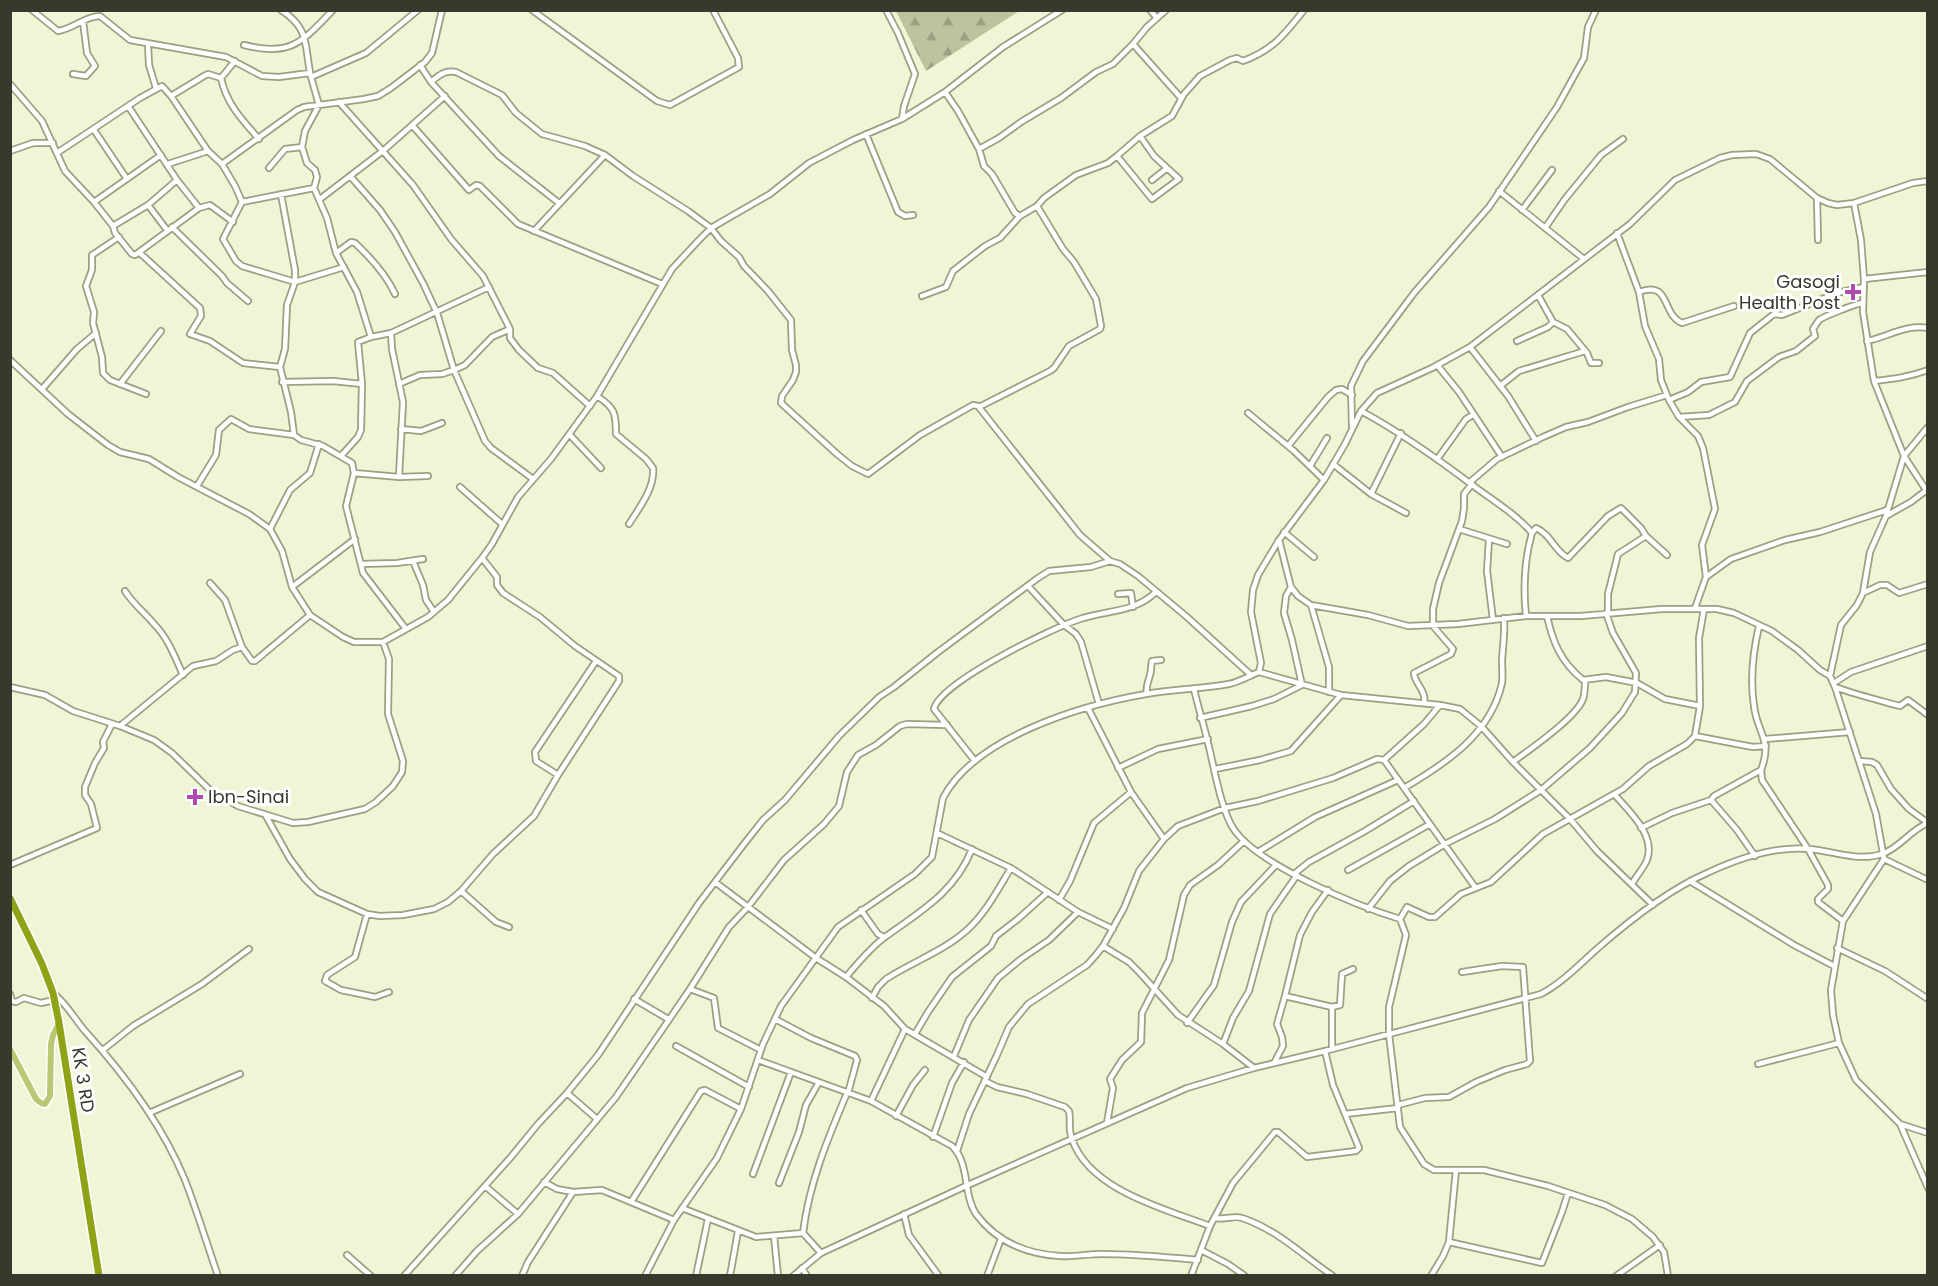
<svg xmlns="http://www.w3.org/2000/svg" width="1938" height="1286" font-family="Poppins,sans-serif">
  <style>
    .forest { fill: url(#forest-firs) }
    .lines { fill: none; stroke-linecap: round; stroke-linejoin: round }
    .minor-casing { stroke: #9aa182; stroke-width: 8 }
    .major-casing { stroke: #fff; stroke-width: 9 }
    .highway-casing { stroke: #fff; stroke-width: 10 }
    .minor { stroke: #fff; stroke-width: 4.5 }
    .major { stroke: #bcc773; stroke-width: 6 }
    .highway { stroke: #90a216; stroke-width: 7 }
    .poi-dot { fill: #af4aae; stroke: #fff; stroke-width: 2 }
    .labels { text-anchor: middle; stroke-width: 6; stroke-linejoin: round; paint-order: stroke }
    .poi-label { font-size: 18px; fill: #36392c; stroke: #fff; text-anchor: end }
    .street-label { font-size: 18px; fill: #36392c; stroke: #fff }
  </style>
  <defs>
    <pattern id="forest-firs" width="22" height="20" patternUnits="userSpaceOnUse" patternTransform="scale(1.5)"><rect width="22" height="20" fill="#bcc49f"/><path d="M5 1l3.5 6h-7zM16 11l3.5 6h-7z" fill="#9aa082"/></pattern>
  </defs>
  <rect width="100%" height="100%" fill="#eff6d5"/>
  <path class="forest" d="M896 11H1019L926 71Z"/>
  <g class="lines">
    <defs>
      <path id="minor" d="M32 10 58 31C73 29 85 16 100 16L130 40 226 57 262 76 279 77 310 73
        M281 10C311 29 304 47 311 77L366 53 418 10
        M532 10 657 101 670 105 739 67 738 58 713 10
        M886 10 898 33 915 74 904 106 902 119
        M1150 10 1157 18
        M1166 10 1147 27 1133 44 1181 98
        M148 44 149 65 156 88
        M244 45C291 57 302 42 333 10
        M420 65 431 82 499 156 559 203
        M73 74 86 76 95 66 87 53 83 21
        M311 77 319 105 305 131 302 147 307 163 315 170 317 177 314 188 327 218 336 253 357 292 371 337
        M221 78 235 61
        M431 82C439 75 445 70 456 72L502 95 516 113 542 134 585 146 605 155 633 176 688 211 711 228 721 241 739 257 744 266 768 291 791 320 792 350 796 365V372L793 380 782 396 781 403 837 454 852 466 868 474 920 435 973 405 978 406 1080 535 1110 561 1120 564 1138 576 1187 617 1251 675
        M10 84 42 121 65 171 94 202
        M945 92 958 111 979 149 984 166 992 174 1015 213 1020 216 1037 206 1044 198 1076 175 1108 163 1117 156 1140 136 1172 116 1184 94 1200 76 1230 60 1237 58 1243 61C1273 50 1284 35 1304 10
        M171 96 204 76 208 74 221 78C226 103 242 120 259 139
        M339 102 413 185 451 239 483 276 510 329V338L519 350 538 368 553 373 590 406
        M128 106 177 180 199 208 210 205 233 222
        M412 125 469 190 476 185 480 186 518 224 662 284
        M94 130 127 179
        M866 134 898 212 905 216 913 215
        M979 149 999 138 1021 122 1061 98 1096 72 1113 64 1133 44
        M10 151 33 143H53
        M57 153 140 98 162 86 171 96 208 151 222 164 235 186 242 202 223 239 236 261 242 266 295 282 344 267
        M161 155 94 202 113 226 148 205 177 180
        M1117 156 1152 199 1179 179 1154 156 1140 136
        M168 164 208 151
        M222 164 297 110 304 107 364 99 378 96 391 88 425 62 432 53 442 10
        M269 168 285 149 302 147
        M351 177 380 210 395 232 423 283 437 313 454 370 485 441 491 448 533 479
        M1152 180 1166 169
        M1499 191 1584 259
        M281 194 295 270V282L287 305 285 349 280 367 291 412 294 435 301 440 323 446 352 463 354 473 346 506 363 573 406 629
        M1817 198 1818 240
        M320 199 384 150 445 96
        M242 202 314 188
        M1854 203 1861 240 1864 279 1863 312 1874 381 1904 456 1928 493
        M148 205 167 230
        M1522 210 1552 170
        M113 226 115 233 132 254 135 255 199 208
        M172 227 222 276 227 283 248 301
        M1545 228 1565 199 1601 155 1623 139
        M534 231 605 155
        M1617 233 1639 292 1645 326 1659 359 1661 380 1669 400 1679 417 1698 436 1703 448 1715 509 1702 545 1706 577
        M119 237 92 255V270L86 286 94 312 93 323 102 357 103 373 110 380 146 394
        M140 253 200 308 201 316 190 334 210 341 243 363 280 367
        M336 253 351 242 355 243C371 258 386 274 395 294
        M1864 279 1928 272
        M1639 292C1671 280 1661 314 1682 323L1734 306
        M1538 295 1553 322 1567 329 1587 353 1591 363H1599
        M922 296 946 287 953 271 985 246 1000 238 1020 216
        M391 333 392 349 403 402 399 477
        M1517 341 1548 327 1553 322
        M1867 341C1887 337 1906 324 1928 328
        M1470 347 1508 396 1536 441
        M10 360 68 414 108 445 120 452 149 459 178 477 249 514 270 529 282 551 292 587 310 615 343 637 354 642H383L428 617 448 600 482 558 492 544 518 497 551 459 597 396 672 269 699 240 711 228 770 194 809 163 853 140 902 119 945 92 1003 47 1062 10
        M1437 365 1459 392 1502 457
        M1874 381C1893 379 1909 377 1928 370
        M282 382 333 381 362 384
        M120 384 161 331
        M399 384 420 375 442 374 454 370 465 365 492 337 510 329
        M1500 386 1519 371 1585 351
        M43 388 77 349 96 333
        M597 396C615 408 616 413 616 434L646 459 653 468C655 488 639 508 629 524
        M1669 400 1688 392 1701 382 1730 377 1750 333 1774 314 1782 315 1837 293 1864 287
        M981 406 1050 371 1054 368 1069 346 1100 329 1101 326 1096 299 1074 262 1063 249 1037 206
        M1361 411C1402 433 1438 459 1475 487 1494 501 1517 515 1532 533 1524 561 1523 587 1526 616
        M1248 413 1294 451 1324 480
        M1679 417 1709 415 1735 402 1747 381 1779 357 1796 351 1815 336 1813 329C1815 326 1817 323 1819 320 1823 317 1857 303 1863 303
        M1352 426 1351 386 1363 361 1414 293 1489 207 1557 107 1584 58 1588 27 1596 10
        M1928 427 1904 456 1886 516 1870 552 1863 593 1857 605 1841 625 1830 676 1835 687 1876 814 1884 859 1843 921 1831 990 1833 1015 1839 1043 1856 1080 1900 1124 1928 1188
        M401 429 421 431 442 423
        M570 435 601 468
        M1288 446 1328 397 1336 390 1342 389 1352 395
        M341 456 358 437 361 430 362 384 358 342 371 337 391 333 489 287
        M1438 458 1466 419 1473 415
        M1333 464 1371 494 1406 513
        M1310 466 1327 438
        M354 473 399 477 428 476
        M1470 482 1497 459 1543 437 1566 427 1588 422 1628 407 1667 395
        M197 486 216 455 219 430 231 419 249 429 294 435
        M460 487 502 524
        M1371 494 1401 433
        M1886 516 1911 502 1928 489
        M270 529 290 490 310 473 319 444
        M1459 529 1507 544
        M1284 532 1314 557
        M1532 533 1536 528C1551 534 1554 551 1568 558L1608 516 1621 508 1641 528 1646 536 1667 555
        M1489 539 1487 571 1493 620
        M1279 540 1291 587 1298 596 1311 605 1368 615 1408 626 1458 624 1526 616H1581L1662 609H1717L1734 613 1772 631 1798 650 1820 670 1830 676
        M413 561 423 585 426 600 434 612
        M361 564 397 563 423 559
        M210 583 225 600 242 647
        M1028 586 1064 625 1076 634 1081 642 1099 704
        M292 587 355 539
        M125 591C133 604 144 612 154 624 168 638 175 657 183 675
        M1863 593 1880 585H1887L1899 593 1928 584
        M1118 594 1131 593 1133 607
        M1311 605 1329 667V692
        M1695 608 1706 577 1731 559 1785 540 1820 532 1887 510
        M1608 612V594L1618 554 1646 536
        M1547 616C1553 643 1561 662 1583 680L1606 677 1637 683 1665 699 1700 706
        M1259 672 1341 695 1440 705 1460 709 1481 726 1513 762 1570 819 1597 851 1653 905
        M1834 683 1851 672 1928 646
        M10 687 45 695 73 711 120 726 154 740 172 753 211 791 238 806 293 823 308 822 365 809 376 802 393 786 402 772 403 761 388 714 389 659 383 642
        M1835 687C1857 695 1878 700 1900 706L1908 700 1928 715
        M1194 689C1198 707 1204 725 1208 743 1214 766 1221 812 1235 831 1261 866 1357 906 1400 919L1406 935 1389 1007V1034L1400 1127 1424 1164 1434 1170H1484L1548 1186 1605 1205 1632 1219 1653 1237 1664 1252 1668 1276
        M1147 694C1145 684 1150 680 1151 670 1151 667 1151 664 1152 661L1161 660
        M1424 703C1427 691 1414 683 1414 673L1451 654 1453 649 1433 626V609L1439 583 1462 521 1464 508V494L1472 484
        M1088 708 1131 792 1164 839
        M1200 718 1252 706 1274 699 1302 685 1292 640 1284 613 1286 596 1291 587
        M120 726 193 666 216 661 233 650 242 647 252 661H255L310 615
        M1695 736 1753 747 1766 746
        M1765 739 1850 732
        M1384 760 1475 887
        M975 761 934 709C939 683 1052 628 1080 619 1107 610 1134 613 1156 592
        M1860 761 1872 762 1877 765 1891 789 1909 809 1928 823
        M1513 762C1530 749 1576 718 1583 699 1585 693 1585 686 1585 680
        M1118 768 1158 749 1208 739
        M1215 769 1260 760 1291 751 1341 695
        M1761 770 1762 780 1808 849 1828 885V889L1818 899V902L1843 921
        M558 775 536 761 535 752 596 661
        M1404 788C1445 764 1491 734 1502 683 1503 676 1502 667 1502 660 1503 646 1505 632 1504 618
        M1614 794C1629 811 1656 835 1647 860 1644 868 1636 876 1632 884
        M1711 800 1737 830 1755 856
        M266 816 290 859 305 879 318 892 367 914 380 916 403 915 434 909 448 902 461 891 493 854 534 816 558 775 619 681V676L575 646 540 617 503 593 497 585V577L482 558
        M1641 828 1672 813 1711 800 1714 796 1761 770C1773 740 1757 733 1754 706 1750 680 1753 652 1759 626
        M937 833 1011 868 1078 912 1113 929
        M1258 852 1315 817 1398 780
        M1884 859 1928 880
        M10 865 97 828 91 804 85 795V787L95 763 104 748 103 742 112 724
        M1348 870 1430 824
        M1294 874 1309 862 1365 831 1414 801
        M1690 881 1794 945 1834 966
        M715 882 816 958 846 977 884 1006 905 1029 987 1077
        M461 891 496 922 509 927
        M1059 900 1070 881 1094 823 1131 792
        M1368 909 1390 881 1409 866 1445 844 1495 819 1541 790 1590 748 1622 713 1635 692 1636 673 1613 633 1606 613
        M861 910 878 934 884 937
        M367 914 355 957 327 975 325 981 341 990 375 997 389 992
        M1400 919 1407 907 1429 917H1435L1461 894 1491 882 1543 834 1623 789 1649 766 1687 744 1695 736 1700 706 1699 638 1704 609
        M1103 946 1129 962 1140 973 1178 1015 1223 1044 1254 1068
        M1837 948 1885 971 1928 999
        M846 977C858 963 870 948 885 937 921 911 955 892 972 849
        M690 989 714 998 718 1028 761 1050
        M53 993C66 1003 74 1018 85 1031 125 1075 162 1124 185 1180 197 1211 207 1244 218 1276
        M10 994 12 1001 16 1002 24 998 41 1003 54 1000
        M1285 996 1300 935 1312 912 1328 890
        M872 998 878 987 886 979C912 962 944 951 967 930 986 913 998 889 1011 868
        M634 999 668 1019
        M775 1019 811 1038 855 1056 857 1060 848 1093
        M1187 1023 1214 985 1232 922 1241 902 1276 865
        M915 1034 928 1012 952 977 991 946 996 936 1018 919 1048 892
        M1223 1044 1233 1018 1249 991 1270 914 1297 875
        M676 1046 749 1087
        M1332 1049V1007L1340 1005 1342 974 1353 969
        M103 1050 133 1026 202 984 249 949
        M954 1056 969 1020 998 978 1021 959 1049 940 1078 912
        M758 1060 871 1101 952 1146C970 1163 963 1195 976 1214 996 1241 1026 1254 1060 1256 1073 1257 1087 1254 1101 1254 1133 1254 1166 1257 1198 1260
        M1274 1063 1283 1046 1282 1037 1277 1024 1285 996 1332 1007
        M1758 1064 1839 1043
        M985 1081 997 1087 1027 1094 1065 1107 1069 1111C1071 1120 1068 1130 1072 1139 1089 1190 1165 1209 1210 1226
        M567 1093 597 1119
        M871 1101 905 1029
        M1398 1105 1425 1098 1449 1097 1476 1082 1505 1070 1527 1064 1530 1061 1523 967 1502 966 1462 972
        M149 1113 240 1074
        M1345 1114 1398 1108
        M896 1116 913 1085 925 1070
        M1107 1123 1113 1088 1110 1079 1122 1060 1141 1042 1142 1013 1169 960 1184 895 1190 885 1218 865 1244 841
        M1900 1124 1928 1133
        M933 1137 952 1083 964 1062
        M957 1151 969 1114 997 1055 1009 1027 1028 1004 1087 965 1096 955 1103 946 1124 908 1139 871 1164 839 1178 826 1225 808 1258 801 1333 778 1377 759 1384 760 1424 724 1440 705
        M753 1174 791 1072
        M544 1182 557 1189 573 1192 602 1190 674 1220
        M779 1183 799 1132 806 1105 819 1082
        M485 1186 518 1214
        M631 1202 701 1091 705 1090 741 1109
        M682 1208 756 1237 803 1233 821 1253
        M904 1214 909 1235 939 1276
        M1215 1218C1226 1220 1234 1215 1242 1218 1278 1230 1302 1255 1333 1276
        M803 1233C809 1183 828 1138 847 1093
        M774 1236 778 1276
        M1449 1242 1542 1263 1562 1212 1568 1193
        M1201 1250 1228 1264 1245 1276
        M347 1255 371 1276
        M802 1268 807 1276
        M404 1276 511 1157 538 1124 567 1093 598 1055 699 903 744 844 763 820 785 800 839 736 879 697 894 687 938 652 1038 578 1049 571 1091 567 1110 561
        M455 1276 477 1251 518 1214 616 1097 690 989 729 927 748 907 784 860 824 824 839 806 847 772 858 755 876 745 900 726 907 724 947 725
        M522 1276 528 1262 573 1192
        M645 1276 674 1220 717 1158 741 1109 763 1044 781 1006 838 927 915 874 932 857 943 798C975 737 1082 705 1146 694 1174 689 1202 689 1229 684 1239 682 1249 676 1259 672L1261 663 1251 612 1253 590 1258 575 1279 540 1324 480 1345 444 1361 411 1377 393 1432 368 1470 347 1630 224 1675 180 1720 158 1732 155 1756 154 1770 159 1817 198 1828 203 1837 205 1854 203 1913 183 1928 181
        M696 1276 708 1219
        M730 1276 738 1231
        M793 1276 821 1253 968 1185 1187 1088 1254 1068 1325 1051 1541 994C1562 983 1580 964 1598 948 1630 920 1668 890 1707 873 1737 859 1776 846 1809 849 1834 851 1858 862 1882 854 1900 848 1910 830 1928 823
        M987 1276 1001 1239
        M1191 1276 1210 1226 1233 1183 1275 1132H1278L1307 1157 1356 1151 1359 1148 1333 1085 1325 1051
        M1431 1276 1443 1256 1449 1242 1456 1170
        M1616 1276 1660 1245"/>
      <path id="major" d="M10 1049 36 1099 41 1103 45 1104 50 1096 51 1044 53 1035 59 1023"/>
      <path id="highway" d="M10 898 42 964 53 993 59 1023 99 1276"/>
    </defs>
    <use href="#minor" class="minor-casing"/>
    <use href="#major" class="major-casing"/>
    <use href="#highway" class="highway-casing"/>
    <use href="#minor" class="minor"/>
    <use href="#major" class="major"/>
    <use href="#highway" class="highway"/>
  </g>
  <g class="poi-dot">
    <path d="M1850 283h6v6h6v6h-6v6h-6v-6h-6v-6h6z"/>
    <path d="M192 788h6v6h6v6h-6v6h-6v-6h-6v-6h6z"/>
  </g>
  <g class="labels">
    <g class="poi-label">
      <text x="1840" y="288">Gasogi<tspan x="1840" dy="21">Health Post</tspan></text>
      <text x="208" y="803" text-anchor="start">Ibn-Sinai</text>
    </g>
    <g class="street-label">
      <text transform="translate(83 1080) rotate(81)" y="6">KK 3 RD</text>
    </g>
  </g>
  <rect width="1938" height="1286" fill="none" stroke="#36392c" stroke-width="24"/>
</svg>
